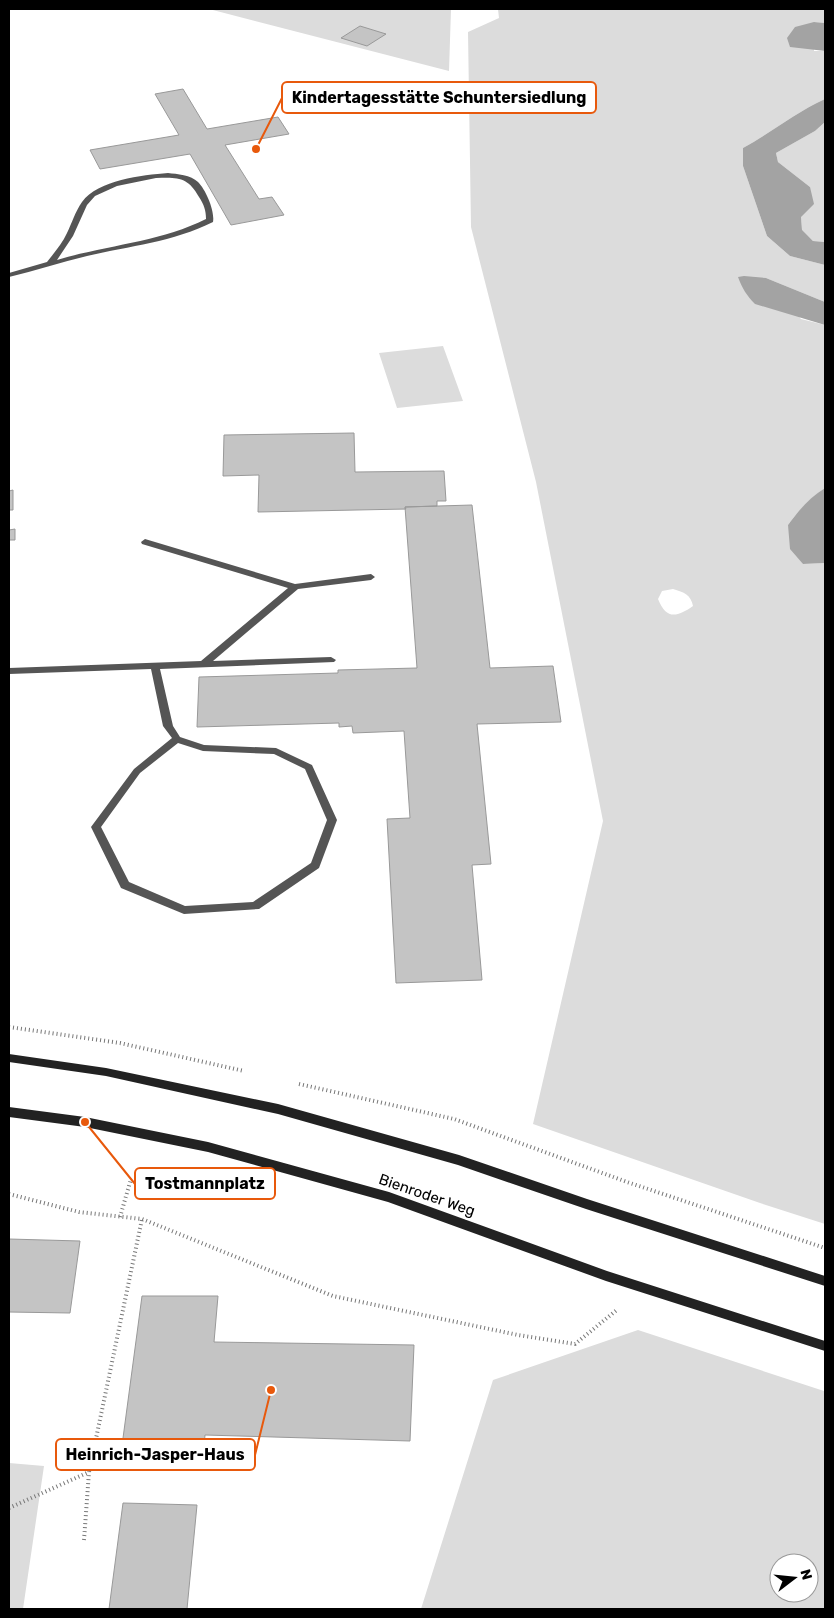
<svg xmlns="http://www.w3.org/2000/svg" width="834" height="1618" font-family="Rubik,sans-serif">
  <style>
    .green { fill: #dcdcdc; fill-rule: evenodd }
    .water { fill: #a3a3a3 }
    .building { fill: #c4c4c4; stroke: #999 }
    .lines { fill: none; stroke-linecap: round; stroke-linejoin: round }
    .path { stroke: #777; stroke-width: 4; stroke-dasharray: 1 3; stroke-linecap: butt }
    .lane { fill: #555; fill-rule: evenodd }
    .secondary { fill: #222; fill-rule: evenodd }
    .labels { text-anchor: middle; stroke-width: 4; stroke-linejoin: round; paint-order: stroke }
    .street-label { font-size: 15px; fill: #000; stroke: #fff }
    .leader { fill: none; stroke: #e8590c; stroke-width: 2 }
    .callout-dot { fill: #e8590c; stroke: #fff; stroke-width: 2 }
    .callout { fill: #fff; stroke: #e8590c; stroke-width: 2 }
    .callout-label { font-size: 16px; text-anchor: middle; font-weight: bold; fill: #000 }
  </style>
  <rect width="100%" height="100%" fill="#fff"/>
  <path class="green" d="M209 9H451L449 71Z
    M498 9H825V23L814 22V51H825V99C796 112 771 133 743 148V166L767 236 790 256 825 265V302L766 278 801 319 825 325V488C809 499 799 510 788 525L803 564 825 563V1224L760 1203 533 1124 603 821 536 482 471 227 468 32 499 18ZM673 589C684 592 691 595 693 606 676 618 666 619 658 599L662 591Z
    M825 122V242L813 241 802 231 801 217 810 187 778 162 776 153 815 131Z
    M443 346 463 401 397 408 379 353Z
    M638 1330 824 1391 825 1402V1609H421L493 1380ZM779 1563H809V1593H779Z
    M9 1463 44 1466 23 1609H9Z"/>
  <path class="water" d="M814 22 825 23V51L790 47 787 38 795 27Z
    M825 99V122L815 131 776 153 778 162 810 187 814 204 801 217 802 230 813 241 825 242V265L790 256 767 236 743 166V148C771 133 796 112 825 99Z
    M744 276 766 278 825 302V325L755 304C747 296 742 288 738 277Z
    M825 488V563L803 564 790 549 788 525C799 510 809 498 825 488Z"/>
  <path class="building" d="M360 26 386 34 367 46 341 38Z
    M183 89 207 129 278 117 289 134 225 145 259 199 272 197 284 215 231 225 190 154 100 169 90 150 179 135 155 94Z
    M354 433 355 472 444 471 446 501H437V506L405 507 406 509 258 512 259 475 223 476 224 435Z
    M13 490V510H9V491Z
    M472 505 490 668 553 666 561 722 477 724 491 864 472 865 482 980 396 983 387 819 410 818 404 731 353 733 352 726 339 727V723L197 727 199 677 338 673V670L417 668 405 507Z
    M15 529V540H9V530Z
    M9 1239 80 1241 70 1313 9 1312Z
    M142 1296H218L214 1342 414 1345 410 1441 205 1435 202 1469 119 1468Z
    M123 1503 197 1505 187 1609H109Z"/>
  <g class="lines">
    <path class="path" d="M9 1027 120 1043 244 1071
      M299 1084 454 1119 627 1182 825 1248
      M9 1194 79 1212 142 1219 333 1296 518 1335 575 1344 618 1309
      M120 1217 131 1179
      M9 1508 89 1472 142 1219
      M84 1540 89 1472"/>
    <path class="lane" d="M168 173C177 174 191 175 198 182 206 190 215 211 213 222 173 242 130 246 87 256 61 262 35 271 9 277V273L47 262C54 253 62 244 67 233 72 223 75 212 82 202 98 180 142 175 168 173ZM156 178C178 177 188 177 199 197 204 205 206 210 206 219 160 242 107 245 57 260L73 236 87 205 95 196 117 186Z
      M145 539 295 584 371 574 375 577 371 580 298 589 213 661 331 657 336 660 334 662 160 669 173 726 180 737 204 745 276 748 312 765 337 820 319 868 259 909 184 914 121 888 91 827 134 769 172 738 163 726 151 669 9 674V668L201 661 288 588 142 544 141 542ZM178 743 203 751 274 754 305 769 327 820 311 863 253 902 185 906 129 882 101 827 140 773Z"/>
    <path class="secondary" d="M9 1054 106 1068 278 1104 459 1155 587 1199 825 1276V1286L586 1209 458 1165 278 1114 106 1076 9 1062Z
      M9 1107 85 1117 208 1142 389 1192 607 1271 825 1341V1351L606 1281 388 1202 208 1152 85 1127 9 1117Z"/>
  </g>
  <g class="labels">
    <g class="street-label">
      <text transform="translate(427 1195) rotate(19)" y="5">Bienroder Weg</text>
    </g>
  </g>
  <path class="leader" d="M256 149L282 98M85 1122L135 1184M271 1390L255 1455"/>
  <g class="callout-dot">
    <circle cx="256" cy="149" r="5"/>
    <circle cx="85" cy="1122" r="5"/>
    <circle cx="271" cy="1390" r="5"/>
  </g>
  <g class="callout">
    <rect x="282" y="82" width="314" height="31" rx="5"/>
    <rect x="135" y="1168" width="140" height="31" rx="5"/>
    <rect x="56" y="1439" width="199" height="31" rx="5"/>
  </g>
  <g class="callout-label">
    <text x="439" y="103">Kindertagesstätte Schuntersiedlung</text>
    <text x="205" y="1189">Tostmannplatz</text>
    <text x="155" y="1460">Heinrich-Jasper-Haus</text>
  </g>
  <rect width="834" height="1618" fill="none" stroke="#000000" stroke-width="20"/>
  <g transform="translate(794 1578) rotate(74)"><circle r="24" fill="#ffffff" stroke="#999999"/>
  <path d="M0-4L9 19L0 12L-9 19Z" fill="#000000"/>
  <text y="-8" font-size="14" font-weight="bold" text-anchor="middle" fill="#000000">N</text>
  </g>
</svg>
